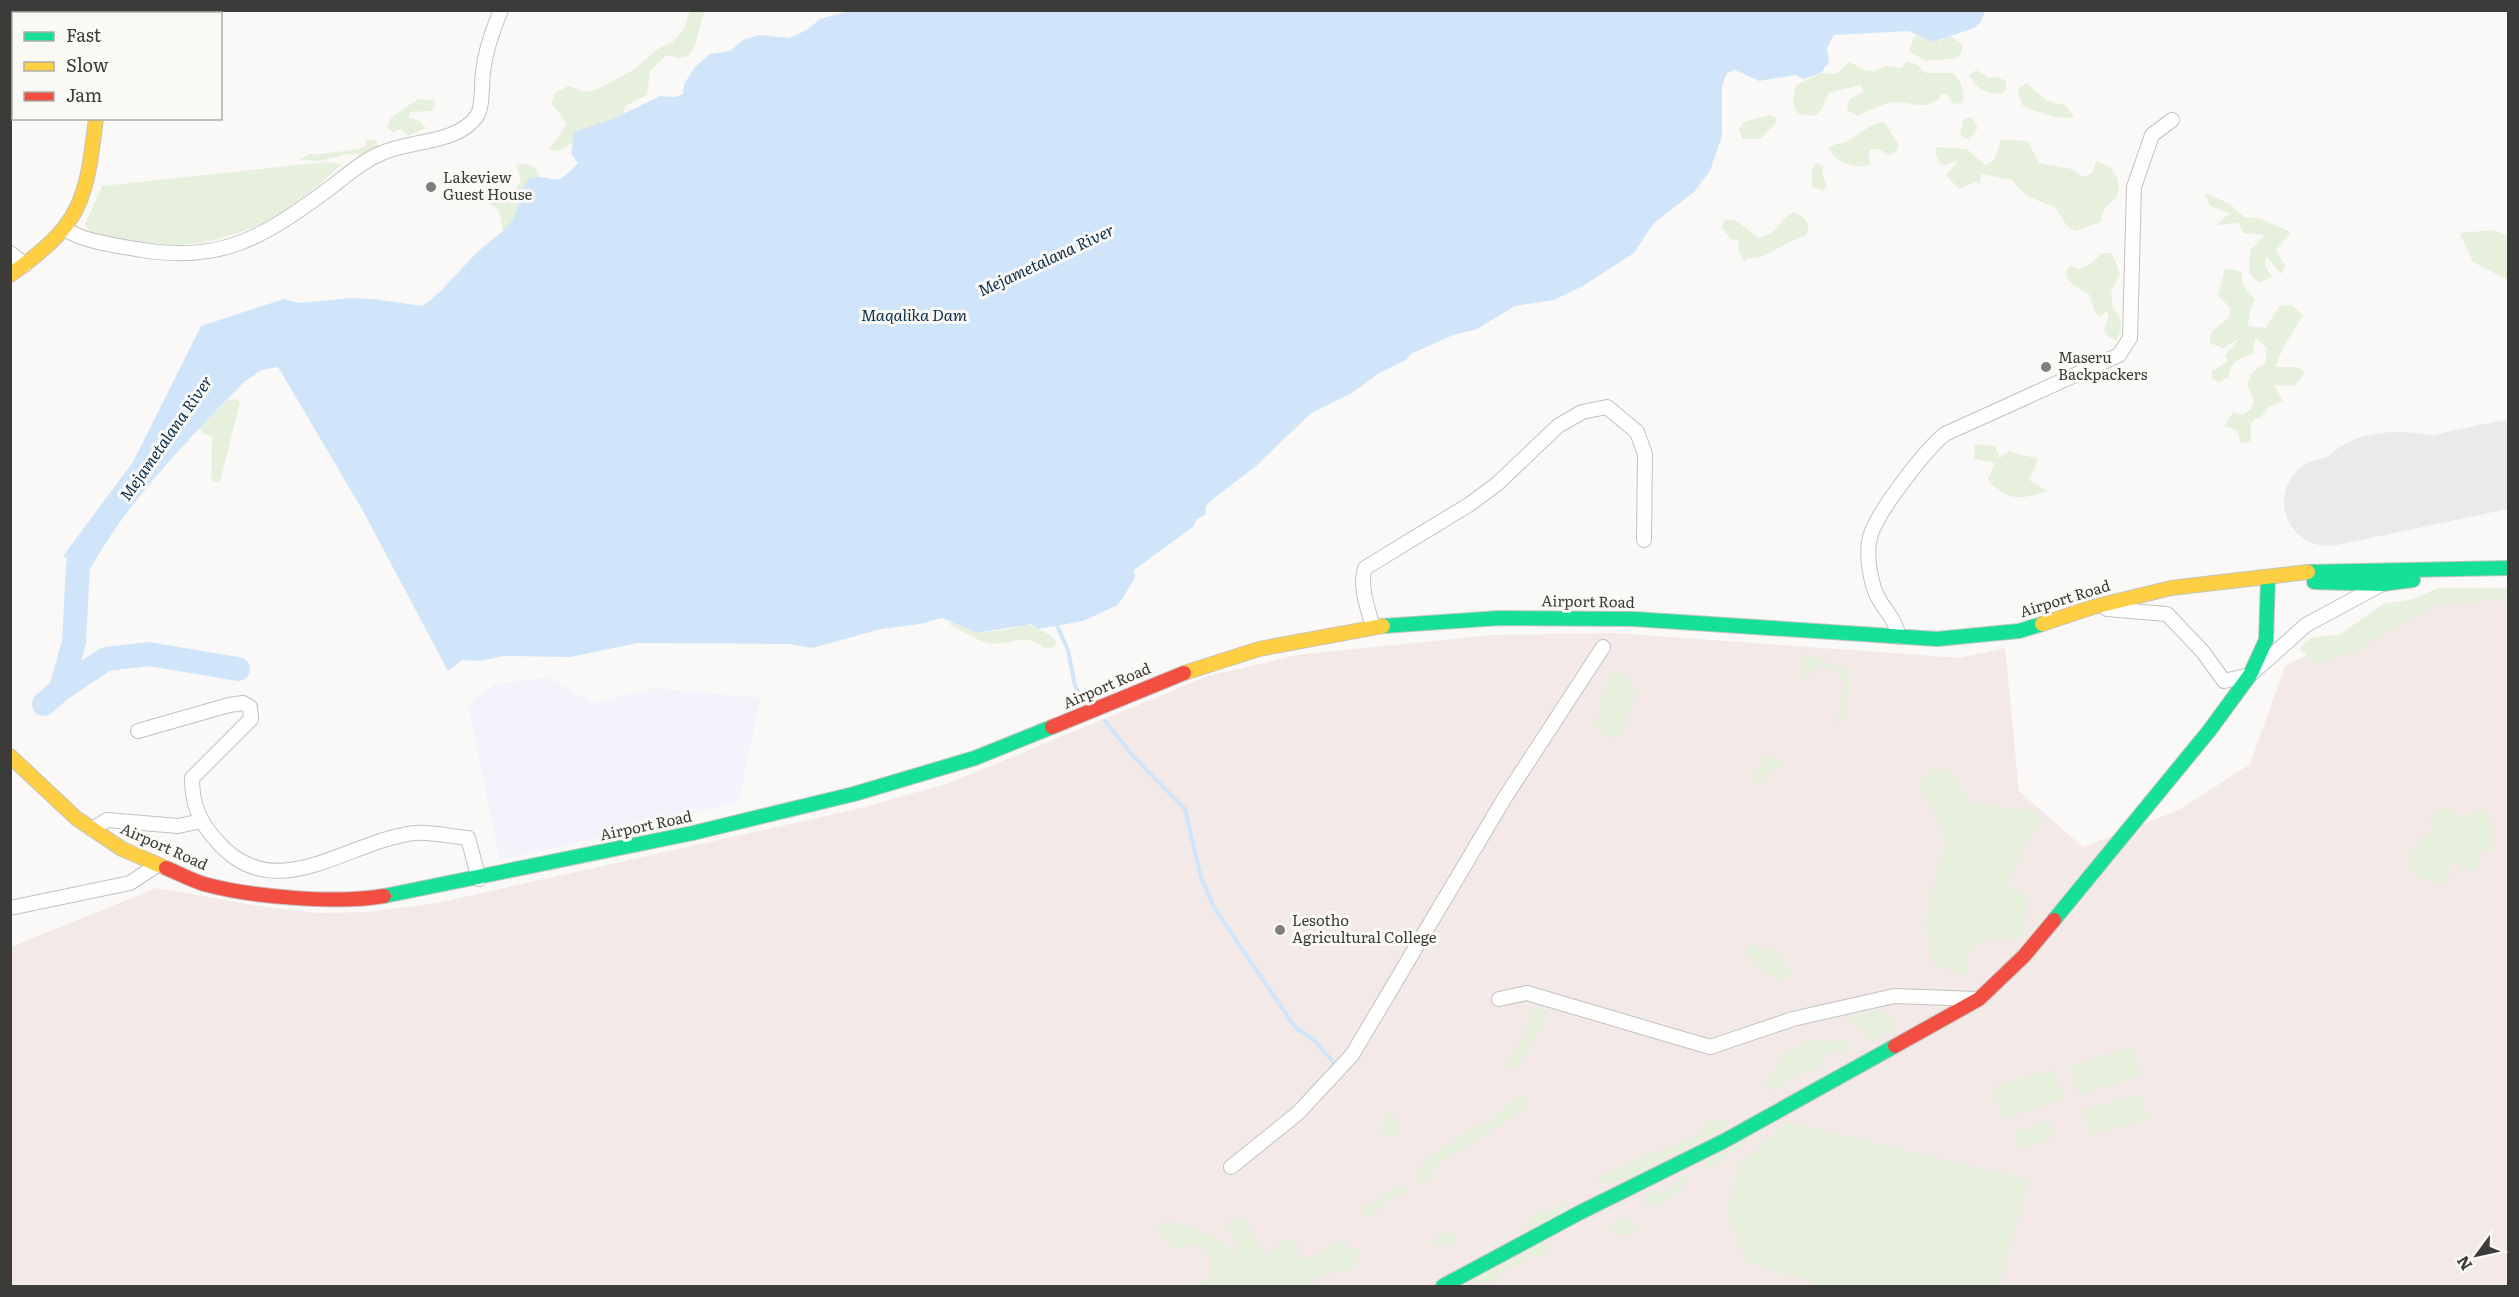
<svg xmlns="http://www.w3.org/2000/svg" width="2519" height="1297" font-family="Literata,serif">
  <style>
    .industrial { fill: #f4f2fb }
    .education { fill: #f3eae8 }
    .green { fill: #e6f0dc }
    .water { fill: #d0e5fa }
    .lines { fill: none; stroke-linecap: round; stroke-linejoin: round }
    .stream { stroke: #d0e5fa; stroke-width: 4 }
    .river { stroke: #d0e5fa; stroke-width: 24 }
    .taxiway { stroke: #ebeae9; stroke-width: 36 }
    .runway { stroke: #ebeae9; stroke-width: 88 }
    .street-casing { stroke: #c2c2c1; stroke-width: 16 }
    .fast-casing { stroke: #c2c2c1; stroke-width: 16 }
    .slow-casing { stroke: #c2c2c1; stroke-width: 16 }
    .jam-casing { stroke: #c2c2c1; stroke-width: 16 }
    .street { stroke: #fefefe; stroke-width: 14 }
    .fast { stroke: #16e098; stroke-width: 14 }
    .slow { stroke: #ffcf43; stroke-width: 14 }
    .jam { stroke: #f24e42; stroke-width: 14 }
    .poi-dot { fill: #7e7e7c; stroke: #fbf9f6; stroke-width: 2 }
    .labels { text-anchor: middle; stroke-width: 6; stroke-linejoin: round; paint-order: stroke }
    .poi-label { font-size: 15px; fill: #3b3b39; stroke: #fbf9f6; text-anchor: start }
    .street-label { font-size: 15px; fill: #3b3b39; stroke: #fbf9f6 }
    .water-label { font-size: 16px; font-style: italic; fill: #092c4a; stroke: #fbf9f6 }
  </style>
  <rect width="100%" height="100%" fill="#faf9f7"/>
  <path class="industrial" d="M548 677 593 703 655 688 760 698 739 801 622 833 500 860 468 704 495 684Z"/>
  <path class="education" d="M2508 600V1286H11V947L156 888 266 907 318 913 368 912 437 903 857 809 949 783 1208 676 1297 655 1492 635 1615 633 1960 658 2005 648 2019 791 2083 847 2179 810 2250 764 2285 666 2372 623 2427 601Z"/>
  <path class="green" d="M690 11H705C697 28 700 42 688 56L678 58 667 55 650 71 647 95 625 106 623 118 557 151 549 150 567 123 551 103 555 93 568 86 586 92 598 89 633 70 659 48 672 43 684 28Z
    M1915 35 1941 41 1949 35 1962 44V52L1957 58 1926 61 1909 51Z
    M1850 62 1864 70 1874 71 1886 66 1901 68 1907 62 1916 64 1926 73H1953L1961 83 1964 97 1961 103 1954 104 1946 94H1941L1939 99C1920 110 1917 103 1898 102 1887 102 1868 110 1858 116L1847 110 1849 99 1863 92 1860 85 1829 93 1822 109 1815 116 1797 113 1793 102 1796 85 1821 73 1836 74Z
    M1976 70 1988 78 1997 77 2006 81V90L2001 94C1985 94 1978 89 1969 76Z
    M2026 83 2048 101 2065 105 2074 116C2063 123 2034 111 2022 105L2018 89Z
    M418 99 433 100 436 104 431 111 410 112 409 118 420 121 426 128 408 136 401 129 393 132 387 127 391 118Z
    M1770 115 1776 117V123L1760 139H1742L1739 129 1743 122Z
    M1971 117 1978 128 1969 140 1960 135 1963 120Z
    M1884 122 1899 145 1896 152 1888 156 1879 149H1871L1868 153 1871 165C1855 169 1837 163 1828 149 1834 143 1838 144 1845 142 1857 138 1868 123 1884 122Z
    M366 140H376L380 150 371 155 347 154 320 161 299 160 309 154C318 155 356 150 365 147Z
    M2001 140 2028 141 2039 163 2071 169 2084 177 2092 173 2096 161C2113 165 2124 180 2116 198 2113 202 2108 204 2105 208 2103 211 2102 218 2101 222L2075 231 2067 226 2055 207C2037 201 2023 196 2012 180L1982 174 1979 185 1976 181 1959 189 1946 175 1958 161 1942 165 1935 154 1936 147 1967 149 1985 165 1994 160Z
    M326 162 342 164 318 186 272 220 241 232 203 243 151 247 93 237 85 224 102 186Z
    M1817 163 1823 166V176L1827 187 1823 191 1812 187V169Z
    M528 164 536 168 540 177 526 192 525 222 503 231 499 210 489 203C504 197 513 195 521 180L516 165Z
    M2205 193 2230 204 2244 217 2261 219 2291 232 2276 250 2285 265 2281 274 2266 256 2265 266 2272 277 2259 283 2249 274 2250 250 2265 235 2244 233 2238 223 2217 225 2229 213 2210 206Z
    M1793 212 1803 217 1809 225 1806 236C1784 240 1770 259 1747 258L1744 262 1738 249 1739 241 1731 239 1722 228 1725 219 1737 221 1758 238C1780 233 1777 221 1793 212Z
    M2493 230 2508 236V280L2473 262 2460 233Z
    M2102 253H2112L2120 274 2111 292 2113 309C2123 318 2124 328 2116 340L2109 337 2104 330 2109 314 2105 312 2100 317 2095 313 2089 294C2078 288 2058 280 2070 265L2077 269C2090 267 2093 261 2102 253Z
    M2225 268 2242 272V284L2255 300 2250 311 2248 326 2266 328 2279 306 2292 305 2303 316 2285 344 2275 367H2296L2305 372 2295 386 2274 385 2283 401 2269 407 2260 418 2255 419 2251 424V441L2241 443 2237 430 2224 426 2233 412 2243 415 2251 409 2254 400 2247 384 2253 372 2265 363 2267 348 2255 338 2253 354C2240 357 2230 362 2229 377L2219 382 2212 379V371L2228 361 2225 355 2240 338 2223 348 2209 343 2212 331 2229 318 2231 308 2218 296Z
    M236 399 240 402 220 482H214L211 478 212 437 203 433 200 428 228 400Z
    M1975 444 1995 446 2000 458 2009 451 2038 459 2029 480 2048 491C2020 499 2010 503 1988 480L1995 463 1974 459Z
    M2437 588H2508V599L2436 605 2357 650 2316 664 2299 648 2313 637 2339 635 2383 604 2414 599Z
    M950 622 977 633 1011 629 1025 622 1050 635 1057 643 1053 647 1044 648C1021 629 1008 649 985 642 973 639 962 630 950 625Z
    M1804 653 1845 669C1855 681 1845 711 1840 725L1836 722 1844 682 1837 672 1819 665 1808 676 1802 677 1800 658Z
    M1618 671 1630 679 1636 696 1626 715 1625 730 1614 739 1602 733 1593 723 1601 715 1599 706 1611 675Z
    M1765 754 1781 759V764L1757 784 1754 775 1761 766Z
    M1933 768 1948 770 1971 803 2036 811 2043 822 2029 837 2007 884 2029 899 2022 937 1986 939 1969 949 1967 976 1933 964 1926 927 1936 873 1945 848 1942 828 1918 784Z
    M2442 807 2456 812 2460 819 2479 810 2486 811C2495 823 2495 833 2492 849L2485 852 2480 850 2478 857 2481 862 2472 872 2456 863 2452 864 2454 855 2449 862 2450 878C2434 889 2423 878 2409 871L2408 865 2413 859 2411 851 2417 848 2425 831 2433 839 2429 818Z
    M1751 941 1759 950 1771 947 1791 972 1789 977 1779 981C1772 978 1767 972 1759 969L1754 958 1745 956Z
    M1534 1007 1540 1008 1545 1014C1540 1032 1528 1053 1516 1068L1510 1069 1506 1064 1525 1033Z
    M1879 1009 1894 1022V1027L1871 1043 1862 1030 1847 1019Z
    M1811 1038 1821 1043 1844 1039 1851 1047 1845 1054 1836 1050 1823 1058 1821 1065 1815 1071C1799 1070 1789 1076 1780 1088L1769 1091 1766 1084 1768 1075 1779 1066 1782 1056Z
    M2132 1046 2141 1075 2079 1095 2070 1066Z
    M2054 1069 2064 1099 2003 1119 1993 1087Z
    M2141 1094 2148 1119 2090 1135 2083 1110Z
    M1523 1097 1529 1100 1522 1111 1443 1161 1432 1171 1431 1178 1423 1182 1418 1180 1417 1170 1429 1156 1473 1128 1490 1121 1516 1098Z
    M1385 1109 1395 1117 1400 1126 1396 1134 1382 1135Z
    M1718 1118 1727 1121 1726 1127 1682 1151 1672 1153 1659 1164 1625 1180 1598 1184V1179L1609 1171 1625 1167 1639 1158 1688 1140 1698 1135 1708 1121Z
    M2048 1120 2054 1137 2019 1150 2013 1133Z
    M1789 1122 2029 1180 1999 1286H1826L1746 1262 1727 1212 1740 1163Z
    M1750 1135V1139C1737 1151 1724 1157 1709 1168L1706 1164 1707 1160 1727 1151Z
    M1684 1177 1688 1181C1678 1192 1660 1210 1643 1204L1646 1196 1665 1191Z
    M1395 1186 1405 1187V1193L1386 1201 1372 1217H1362L1364 1206 1375 1203Z
    M1565 1201 1567 1204 1564 1210 1527 1232 1528 1220 1537 1213 1554 1209Z
    M1243 1216 1261 1249 1269 1257 1277 1246 1288 1237 1298 1243V1255L1307 1260 1339 1241 1361 1253 1352 1270 1317 1276 1313 1286H1194L1211 1276 1212 1258 1200 1243 1175 1250 1157 1229 1165 1220C1195 1229 1217 1233 1238 1257L1234 1239 1226 1223Z
    M1620 1218 1632 1220 1635 1228 1631 1234H1614L1612 1231 1613 1223Z
    M1440 1233 1455 1234 1460 1243 1435 1245 1432 1242Z
    M1541 1238 1547 1245V1255L1538 1257 1532 1254 1519 1264 1505 1269 1494 1282H1469L1528 1252 1535 1240Z"/>
  <path class="water" d="M848 11V10L1985 11 1981 22 1974 28 1933 42 1909 31 1834 35 1827 48 1829 62 1821 73 1804 79 1796 75 1759 81 1735 70 1727 73 1722 86V136L1710 171 1694 192 1653 224 1634 253 1583 286 1554 300 1515 306 1477 329 1453 335 1411 354 1406 360 1379 373 1352 393 1311 413 1256 466 1214 498 1206 506 1205 515 1197 519 1194 526 1134 570 1135 578 1118 605 1083 621 1038 629 1031 624 977 633 942 618 920 624 881 629 812 648 788 644 638 643 570 657 504 656 480 661 462 660 448 671 363 511 278 367 262 370 245 381C188 441 129 498 89 571L63 556 133 462 201 326 284 299 299 303 350 298 373 299 423 306C446 289 461 267 482 248 493 238 505 232 513 219 522 204 514 197 530 178 559 174 552 191 578 163L571 154 574 132 615 118 660 96 675 97 683 94 684 84 695 67 710 54 730 51 743 40 759 35 789 38 807 30 820 19Z"/>
  <g class="lines">
    <path class="stream" d="M1056 623 1068 650 1075 686 1084 701
      M1105 721 1133 756 1185 809 1201 878 1215 909 1295 1027 1315 1041 1335 1064"/>
    <path class="river" d="M61 689 106 659 149 654 238 669
      M44 704 61 689 74 642 78 565"/>
    <path class="taxiway" d="M2428 481 2389 500 2367 517 2347 512C2337 502 2331 489 2338 475 2352 449 2397 447 2423 452 2438 455 2452 461 2467 464 2481 466 2495 465 2508 464"/>
    <path class="runway" d="M2328 502 2508 464"/>
    <defs>
      <path id="street" d="M10 83H14
        M64 229C88 243 115 245 142 250 222 263 263 237 326 191 344 178 360 162 382 153 411 140 457 144 477 116 482 108 481 98 482 89 482 61 490 37 501 10
        M10 253 25 265
        M2107 609 2167 614 2203 652 2224 681 2250 675 2306 625 2380 585
        M1373 627C1368 609 1359 586 1365 568L1470 504 1497 484 1558 426 1582 412 1607 407 1637 432 1645 454 1644 540
        M1899 637C1894 613 1879 608 1873 585 1869 570 1866 549 1871 534 1879 510 1925 450 1945 434L2119 355 2130 338 2134 187 2152 135 2172 120
        M138 731 229 705 243 703 250 707 251 719 192 778C192 804 199 821 216 840 274 909 345 842 414 833 431 831 451 837 468 838L479 879
        M92 829 107 820 178 826 202 821
        M10 908 130 883 157 865
        M1499 999 1527 993 1710 1047 1793 1019 1894 996 1977 999
        M1231 1167 1298 1113 1352 1055 1504 799 1603 647"/>
      <path id="fast" d="M2308 572 2508 568
        M2314 582 2382 584 2413 580
        M1383 626 1500 618 1634 619 1937 639 2019 631 2042 624
        M384 896 693 833 854 794 975 758 1052 727
        M2054 920 2209 731 2250 675 2266 640 2268 579
        M1443 1286 1579 1213 1724 1141 1895 1046"/>
      <path id="slow" d="M115 10V14
        M10 275C82 224 86 202 96 118
        M2042 624 2093 607 2171 588 2308 572
        M1184 673 1259 649 1383 626
        M10 756 76 818 122 849 166 868"/>
      <path id="jam" d="M1052 727 1184 673
        M166 868C178 873 191 880 204 884 251 897 336 904 384 896
        M1895 1046 1979 999 2024 956 2054 920"/>
    </defs>
    <use href="#street" class="street-casing"/>
    <use href="#fast" class="fast-casing"/>
    <use href="#slow" class="slow-casing"/>
    <use href="#jam" class="jam-casing"/>
    <use href="#street" class="street"/>
    <use href="#fast" class="fast"/>
    <use href="#slow" class="slow"/>
    <use href="#jam" class="jam"/>
  </g>
  <g class="poi-dot">
    <circle cx="431" cy="187" r="6"/>
    <circle cx="2046" cy="367" r="6"/>
    <circle cx="1280" cy="930" r="6"/>
  </g>
  <g class="labels">
    <g class="poi-label">
      <text x="443" y="183">Lakeview<tspan x="443" dy="17">Guest House</tspan></text>
      <text x="2058" y="363">Maseru<tspan x="2058" dy="17">Backpackers</tspan></text>
      <text x="1292" y="926">Lesotho<tspan x="1292" dy="17">Agricultural College</tspan></text>
    </g>
    <g class="street-label">
      <text transform="translate(2065 599) rotate(-17)" y="5">Airport Road</text>
      <text transform="translate(1588 602) rotate(1)" y="5">Airport Road</text>
      <text transform="translate(1107 686) rotate(-23)" y="5">Airport Road</text>
      <text transform="translate(646 826) rotate(-12)" y="5">Airport Road</text>
      <text transform="translate(164 847) rotate(24)" y="5">Airport Road</text>
    </g>
    <g class="water-label">
      <text transform="translate(1046 260) rotate(-25)" y="6">Mejametalana River</text>
      <text x="914" y="321">Maqalika Dam</text>
      <text transform="translate(166 438) rotate(-55)" y="6">Mejametalana River</text>
    </g>
  </g>
  <rect width="2519" height="1297" fill="none" stroke="#3b3b39" stroke-width="24"/>
  <rect x="12" y="12" width="210" height="108" fill="#fbf9f6" stroke="#aeadaa" stroke-width="1.5"/>
  <rect x="24" y="32" width="30" height="9" fill="#16e098" stroke="#aeadaa" stroke-width="1.5"/>
  <text x="66" y="42" font-size="18" fill="#3b3b39">Fast</text>
  <rect x="24" y="62" width="30" height="9" fill="#ffcf43" stroke="#aeadaa" stroke-width="1.5"/>
  <text x="66" y="72" font-size="18" fill="#3b3b39">Slow</text>
  <rect x="24" y="92" width="30" height="9" fill="#f24e42" stroke="#aeadaa" stroke-width="1.5"/>
  <text x="66" y="102" font-size="18" fill="#3b3b39">Jam</text>
  <g transform="translate(2477 1255) rotate(237)" stroke="#fbf9f6" stroke-width="4.5" paint-order="stroke">
  <path d="M0-4.5L10 22L0 15L-10 22Z" fill="#3b3b39"/>
  <text y="-9" font-size="16" font-weight="bold" text-anchor="middle" fill="#3b3b39">N</text>
  </g>
</svg>
